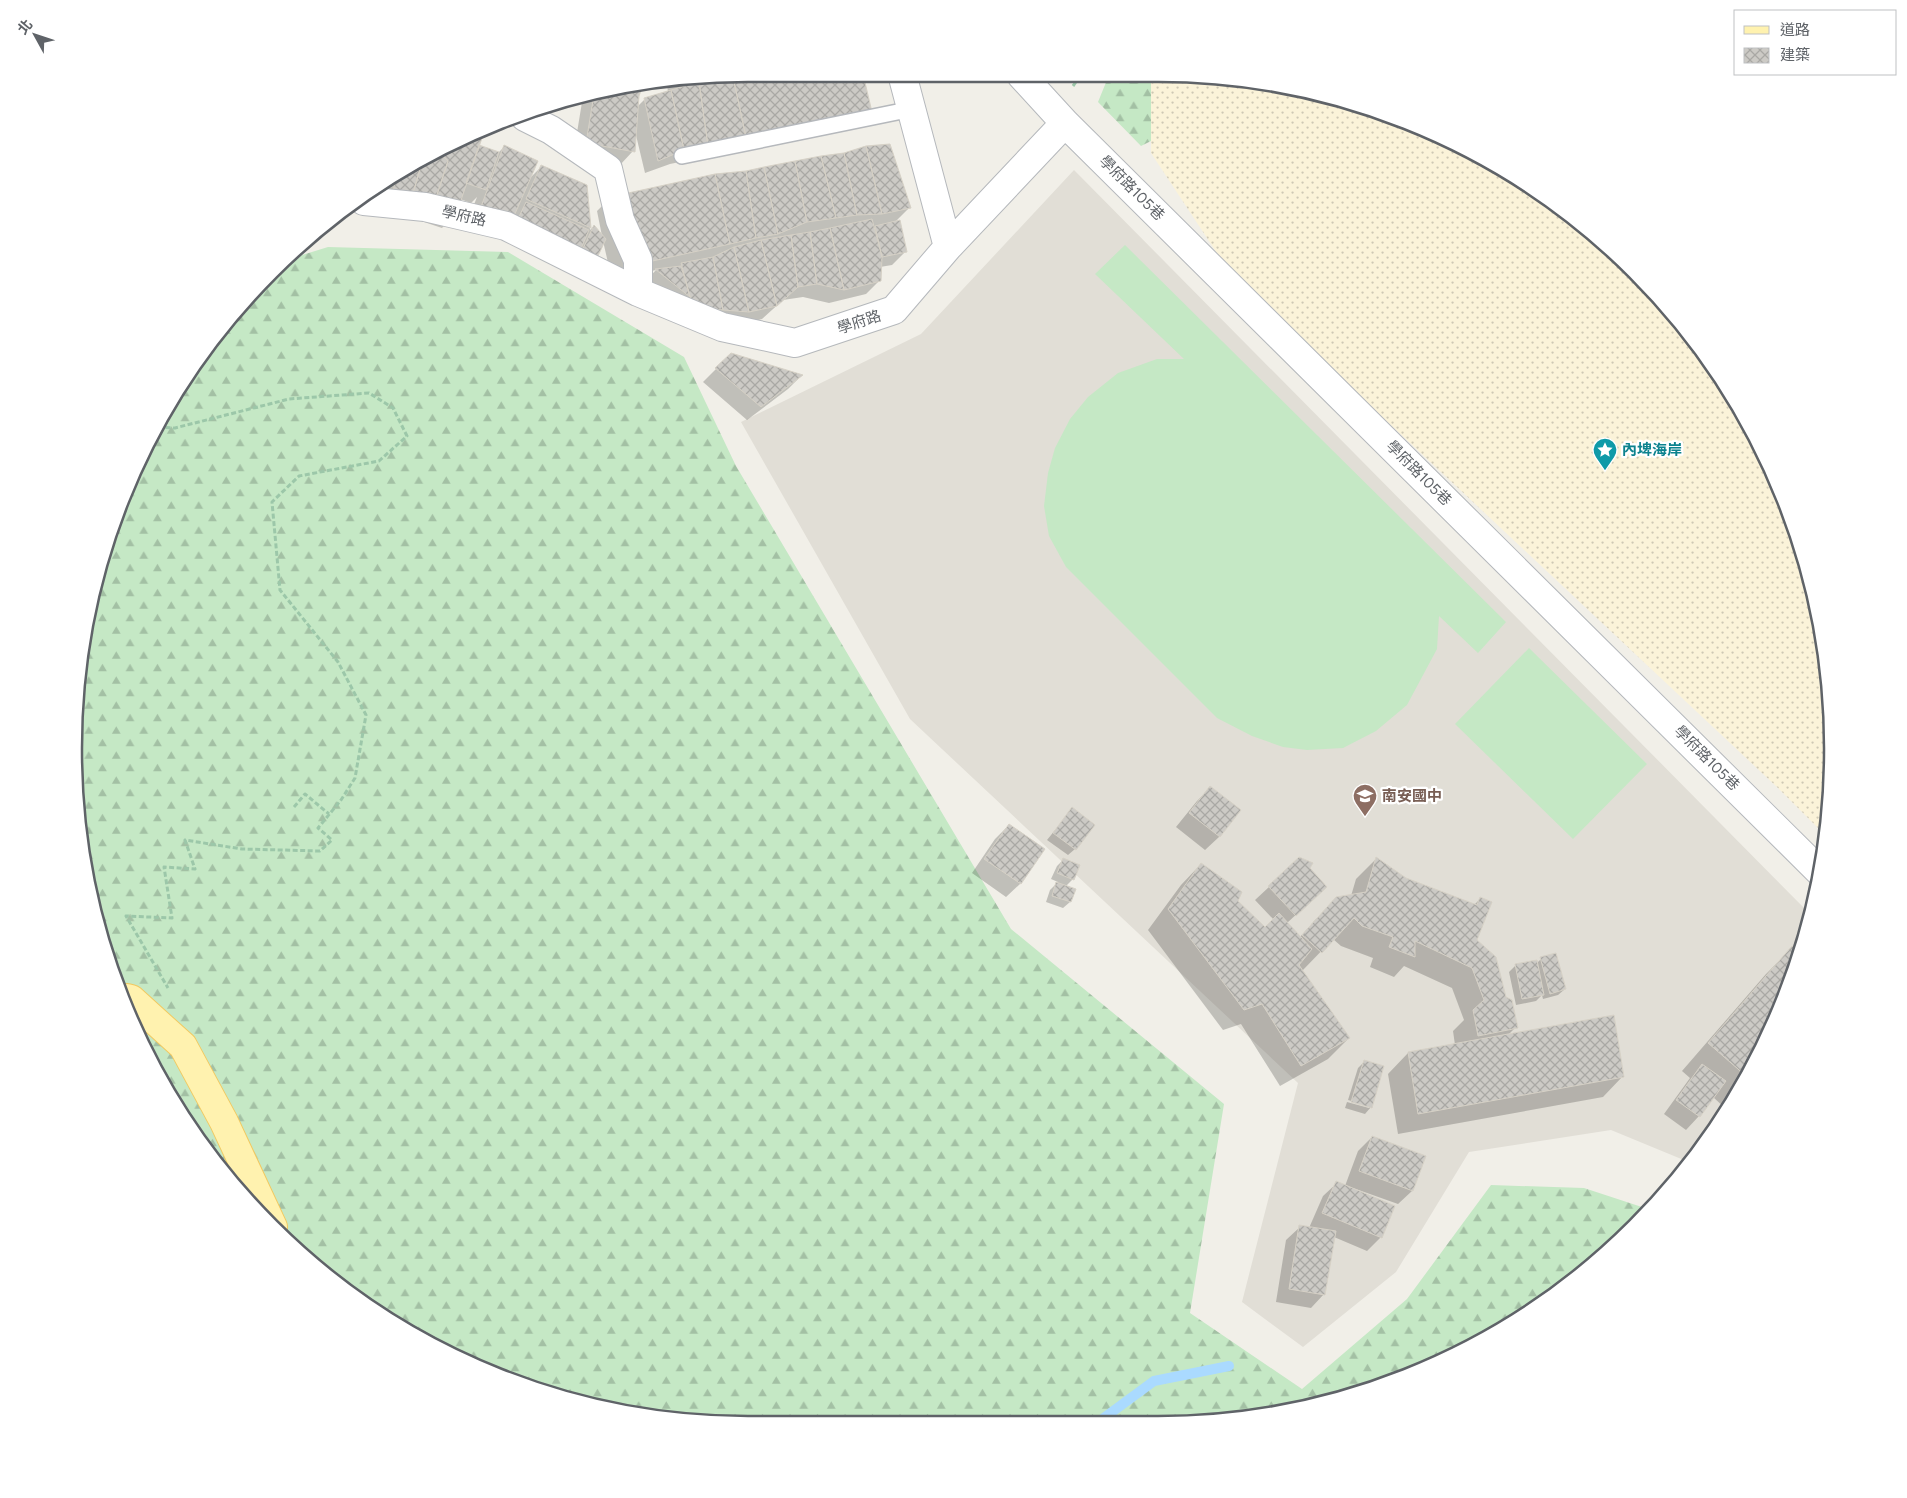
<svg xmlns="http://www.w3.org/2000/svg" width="1907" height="1498" font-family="Figtree,'Noto Sans TC',sans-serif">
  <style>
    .education { fill: #e1ded6 }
    .forest { fill: url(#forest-firs) }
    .sand { fill: url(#sand-dots) }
    .garden { fill: #c5e8c5 }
    .shadow { fill: #0003 }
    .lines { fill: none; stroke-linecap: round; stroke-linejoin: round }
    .stream { stroke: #aadaff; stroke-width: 10 }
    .building { fill: url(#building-cross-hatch); stroke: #d6d1c6 }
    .lane-casing { stroke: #b5b8bc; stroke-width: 18 }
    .street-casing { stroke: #b5b8bc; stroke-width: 30 }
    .primary-casing { stroke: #f2c960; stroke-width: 30 }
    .path { stroke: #9cc7a9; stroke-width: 3; stroke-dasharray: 5 2.5; stroke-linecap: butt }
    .lane { stroke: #fff; stroke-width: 15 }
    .street { stroke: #fff; stroke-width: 28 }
    .primary { stroke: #fff2af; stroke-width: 28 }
    .labels { text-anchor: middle; stroke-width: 4.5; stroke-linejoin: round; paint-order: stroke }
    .street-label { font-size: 15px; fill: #5f6368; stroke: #fff }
    .culture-label { font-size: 15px; font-weight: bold; fill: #0d838f; stroke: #fff; text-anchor: start }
    .education-label { font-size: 15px; font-weight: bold; fill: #785e54; stroke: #fff; text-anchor: start }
    .rim { fill: none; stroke: #5f6368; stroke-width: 2.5 }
  </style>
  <defs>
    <pattern id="forest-firs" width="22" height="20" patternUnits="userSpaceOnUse" patternTransform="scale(1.25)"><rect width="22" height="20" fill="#c5e8c5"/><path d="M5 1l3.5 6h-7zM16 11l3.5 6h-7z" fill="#a3c0a4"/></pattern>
    <pattern id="sand-dots" width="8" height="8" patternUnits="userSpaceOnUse" patternTransform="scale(1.25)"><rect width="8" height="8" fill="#fbf3d9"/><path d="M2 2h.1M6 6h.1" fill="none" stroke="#cec8b4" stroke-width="1.8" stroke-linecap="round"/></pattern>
    <pattern id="building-cross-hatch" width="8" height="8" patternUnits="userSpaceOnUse" patternTransform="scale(1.25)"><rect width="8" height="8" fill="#cccac5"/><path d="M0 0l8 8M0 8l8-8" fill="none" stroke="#a9a8a4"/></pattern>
  </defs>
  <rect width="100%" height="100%" fill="#f1efe8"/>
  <path class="education" d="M1074 170 1812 916 1810 923 1764 1047 1691 1163 1611 1130 1469 1152 1396 1272 1303 1347 1242 1302 1298 1083 910 719 741 422 921 334Z"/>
  <path class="forest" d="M1109 75H1202L1203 115 1141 146 1098 102Z
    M328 247 508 252 684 357 736 466 1011 929 1224 1104 1190 1313 1302 1389 1407 1299 1491 1185 1584 1188 1648 1209 1603 1256 1496 1334 1375 1389 1202 1423 749 1424 618 1411 490 1373 374 1310 271 1226 164 1087 97 924 74 749 97 575 164 412 271 272 286 260Z"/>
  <path class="sand" d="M1151 75H1202L1375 110 1495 164 1569 213 1665 304 1743 411 1797 532 1827 661 1832 793 1825 835 1778 788 1232 276 1151 153Z"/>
  <path class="garden" d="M1125 245 1506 622 1478 653 1439 616 1437 649 1407 705 1376 731 1343 748 1307 750 1283 747 1252 736 1217 718 1066 567 1049 536 1044 506 1048 473 1055 448 1070 419 1088 397 1118 373 1157 359H1184L1095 274Z
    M1529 648 1647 764 1573 839 1455 724Z"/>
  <path class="shadow" d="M749 74H862L857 125 670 164 645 173 635 131 633 151 620 165 573 157 583 96 641 88 638 96 637 107 645 99 668 92 667 85Z
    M580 96 572 104 548 107 574 97Z
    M477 137 478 146 498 153 505 146 530 178 542 166 586 185 590 230 594 226 602 236 597 211 610 198 909 208 895 222 906 251 892 265 880 267V280L866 294 829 303 803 297 783 300 762 319 735 326 643 284 656 270 612 280 603 241 572 257 466 225 477 197 471 203 460 199 455 214 442 228 397 213 379 212 384 186 411 164Z
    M731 354 801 376 788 389 747 420 703 382Z
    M1210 788 1240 810 1219 837 1205 850 1176 827 1197 801Z
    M1072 809 1075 849 1068 855 1047 840Z
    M1009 825 1044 850 1020 884 1006 897 972 873 995 839Z
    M1376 859 1405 879 1474 905 1480 899 1475 940 1505 997 1516 1027 1508 1035 1623 1076 1603 1097 1398 1134 1388 1074 1408 1053 1455 1045 1453 1031 1464 1020 1452 988 1404 966 1394 977 1370 967 1373 958 1341 946 1333 939 1302 971 1349 1038 1328 1059 1280 1086 1241 1024 1223 1030 1148 930 1181 885 1201 864 1265 929 1274 920 1255 900 1269 887 1308 869 1312 900 1287 923 1300 937 1316 919 1351 896 1356 879Z
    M1063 860 1073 879 1065 887 1070 902 1063 908 1046 902 1050 890 1058 882 1051 879 1057 866Z
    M1792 948 1764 1047 1726 1109 1713 1097 1699 1116 1686 1130 1664 1114 1690 1078 1682 1071 1766 974Z
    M1541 959 1565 989 1558 995 1543 999 1542 995 1536 1001 1516 1005 1509 972 1516 965 1537 963Z
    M1364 1062 1371 1107 1365 1114 1345 1108 1347 1102 1369 1108V1106L1348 1100 1358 1068Z
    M1372 1137 1412 1191 1398 1204 1353 1188V1190L1394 1207 1381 1237 1367 1251 1334 1237 1324 1294 1311 1308 1276 1302 1286 1240 1300 1227 1309 1228 1323 1196 1337 1183 1345 1186 1358 1151Z"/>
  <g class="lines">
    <path class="stream" d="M1097 1423 1154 1381 1229 1366"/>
  </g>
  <path class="building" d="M749 74H863L872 112 746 137 733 77Z
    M733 77 746 137 708 146 699 82Z
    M699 82 708 146 684 150 671 90Z
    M642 88 639 96 635 152 586 143 594 94Z
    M671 90 684 150 658 161 644 98Z
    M478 136 482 138 456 215 433 207 448 161 444 157 446 152 450 151 452 148Z
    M890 144 911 208 882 214 866 146Z
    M479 145 499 152 486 190 466 183Z
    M504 145 538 161 511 223 479 212Z
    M866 146 882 214 857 215 844 153Z
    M452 148 450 151 446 152 444 157 448 161 433 207 411 200 423 159Z
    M844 153 857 215 836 218 821 156Z
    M821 156 836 218 807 222 795 161Z
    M423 159 411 200 392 198 396 176 411 164Z
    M795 161 807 222 778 234 764 167Z
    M541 165 587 185 591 228 526 199Z
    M764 167 778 234 756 238 746 171Z
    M746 171 756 238 730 244 715 174Z
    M715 174 730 244 625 267 610 197Z
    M526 202 589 230 580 251 516 223Z
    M872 219 882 257 881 281 844 290 830 228Z
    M900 220 907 252 882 257 875 226Z
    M594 225 606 239 596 260 581 253Z
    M830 228 844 290 817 284 810 232Z
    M810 232 817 284 798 287 791 235Z
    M791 235 798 287 777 306 761 240Z
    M761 240 777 306 749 312 734 247Z
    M734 247 749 312 723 310 713 257Z
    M713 257 723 310 693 307 681 263Z
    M681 266 690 297 655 269Z
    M731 353 803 375 761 407 715 368Z
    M1210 786 1241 810 1220 837 1189 813Z
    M1072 807 1095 825 1076 850 1053 833Z
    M1009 824 1045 849 1021 884 984 859Z
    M1299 857 1313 863 1310 868 1327 887 1296 916 1268 886Z
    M1376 857 1406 878 1477 905 1480 897 1492 902 1477 940 1496 957 1506 997 1512 1000 1518 1028 1478 1036 1473 1010 1484 1000 1472 968 1415 941V957L1389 947 1393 937 1362 926 1354 918 1322 953 1302 935 1336 897 1366 892Z
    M1063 858 1080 865 1074 880 1057 873Z
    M1201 863 1242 892 1238 901 1265 927 1279 913 1312 949 1299 965 1350 1038 1301 1066 1262 1004 1244 1010 1168 909Z
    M1056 882 1076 889 1071 902 1052 896Z
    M1792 946 1800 952 1764 1047 1746 1076 1708 1043Z
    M1556 953 1566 989 1550 994 1540 957Z
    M1537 960 1544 995 1522 999 1515 964Z
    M1614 1015 1624 1077 1418 1114 1408 1052Z
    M1364 1060 1384 1066 1372 1108 1351 1102Z
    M1702 1064 1726 1081 1700 1117 1676 1100Z
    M1372 1136 1426 1156 1413 1191 1359 1171Z
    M1336 1181 1395 1206 1382 1238 1322 1213Z
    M1299 1225 1336 1231 1325 1295 1289 1289Z"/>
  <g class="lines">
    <defs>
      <path id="lane" d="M682 156 912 109"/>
      <path id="street" d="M1021 75 1065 123 1819 871
        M525 117 551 130 608 169 620 220 638 260V292
        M364 201 425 207 506 226 638 292 722 327 795 343 894 310 948 247 902 74
        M948 247 1065 123"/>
      <path id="primary" d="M127 998 131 999 183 1046 224 1122 273 1227"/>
    </defs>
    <use href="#lane" class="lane-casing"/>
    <use href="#street" class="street-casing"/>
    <use href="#primary" class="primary-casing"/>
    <path class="path" d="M1073 86 1081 75
      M158 427 175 428 289 399 369 393 393 408 407 436 379 461 299 476 272 502 280 590 338 662 366 715 355 778 341 800 318 828 332 840 320 851 242 849 185 840 195 869 164 867 172 918 126 916 168 988
      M294 807 305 794 329 814"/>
    <use href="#lane" class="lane"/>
    <use href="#street" class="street"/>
    <use href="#primary" class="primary"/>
  </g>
  <defs>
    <symbol id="sight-pin" viewBox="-11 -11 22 30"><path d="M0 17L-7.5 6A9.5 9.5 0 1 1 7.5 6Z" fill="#0f9aa8" stroke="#fff"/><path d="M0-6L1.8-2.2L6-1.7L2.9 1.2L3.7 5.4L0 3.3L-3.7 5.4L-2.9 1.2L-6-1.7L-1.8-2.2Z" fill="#fff"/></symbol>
    <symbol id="school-pin" viewBox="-11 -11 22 30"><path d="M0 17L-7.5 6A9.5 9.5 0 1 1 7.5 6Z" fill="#8d6e63" stroke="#fff"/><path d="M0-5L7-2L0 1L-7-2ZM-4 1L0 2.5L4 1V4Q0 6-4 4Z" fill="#fff"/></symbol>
  </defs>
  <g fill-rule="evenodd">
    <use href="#sight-pin" x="1591" y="436" width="28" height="38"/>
    <use href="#school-pin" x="1351" y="782" width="28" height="38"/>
  </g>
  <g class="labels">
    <g class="street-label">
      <text transform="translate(1132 188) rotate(45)" y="5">學府路105巷</text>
      <text transform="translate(464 216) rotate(13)" y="5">學府路</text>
      <text transform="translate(859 322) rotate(-18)" y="5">學府路</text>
      <text transform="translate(1419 473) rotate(45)" y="5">學府路105巷</text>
      <text transform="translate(1707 758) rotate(45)" y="5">學府路105巷</text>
    </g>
    <g class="culture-label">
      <text x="1622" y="455">內埤海岸</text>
    </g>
    <g class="education-label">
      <text x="1382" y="801">南安國中</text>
    </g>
  </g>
  <path d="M0 0H1907V1498H0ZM748 82H1158A666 666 0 0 1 1824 748V750A666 666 0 0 1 1158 1416H748A666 666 0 0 1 82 750V748A666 666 0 0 1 748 82Z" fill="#fff" fill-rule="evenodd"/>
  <path class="rim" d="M748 82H1158A666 666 0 0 1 1824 748V750A666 666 0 0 1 1158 1416H748A666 666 0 0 1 82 750V748A666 666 0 0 1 748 82Z"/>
  <rect x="1734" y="10" width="162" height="65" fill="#ffffff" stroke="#bfc1c3"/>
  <rect x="1744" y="26" width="25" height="8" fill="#fff2af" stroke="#bfc1c3"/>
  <text x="1780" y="35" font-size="15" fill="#5f6368">道路</text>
  <rect x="1744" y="48" width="25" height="15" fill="url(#building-cross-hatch)" stroke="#bfc1c3"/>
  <text x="1780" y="60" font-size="15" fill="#5f6368">建築</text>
  <g transform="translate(35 35) rotate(310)" stroke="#ffffff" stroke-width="4" paint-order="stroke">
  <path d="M0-4L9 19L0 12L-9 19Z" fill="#5f6368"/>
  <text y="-8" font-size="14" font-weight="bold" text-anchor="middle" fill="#5f6368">北</text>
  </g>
</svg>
